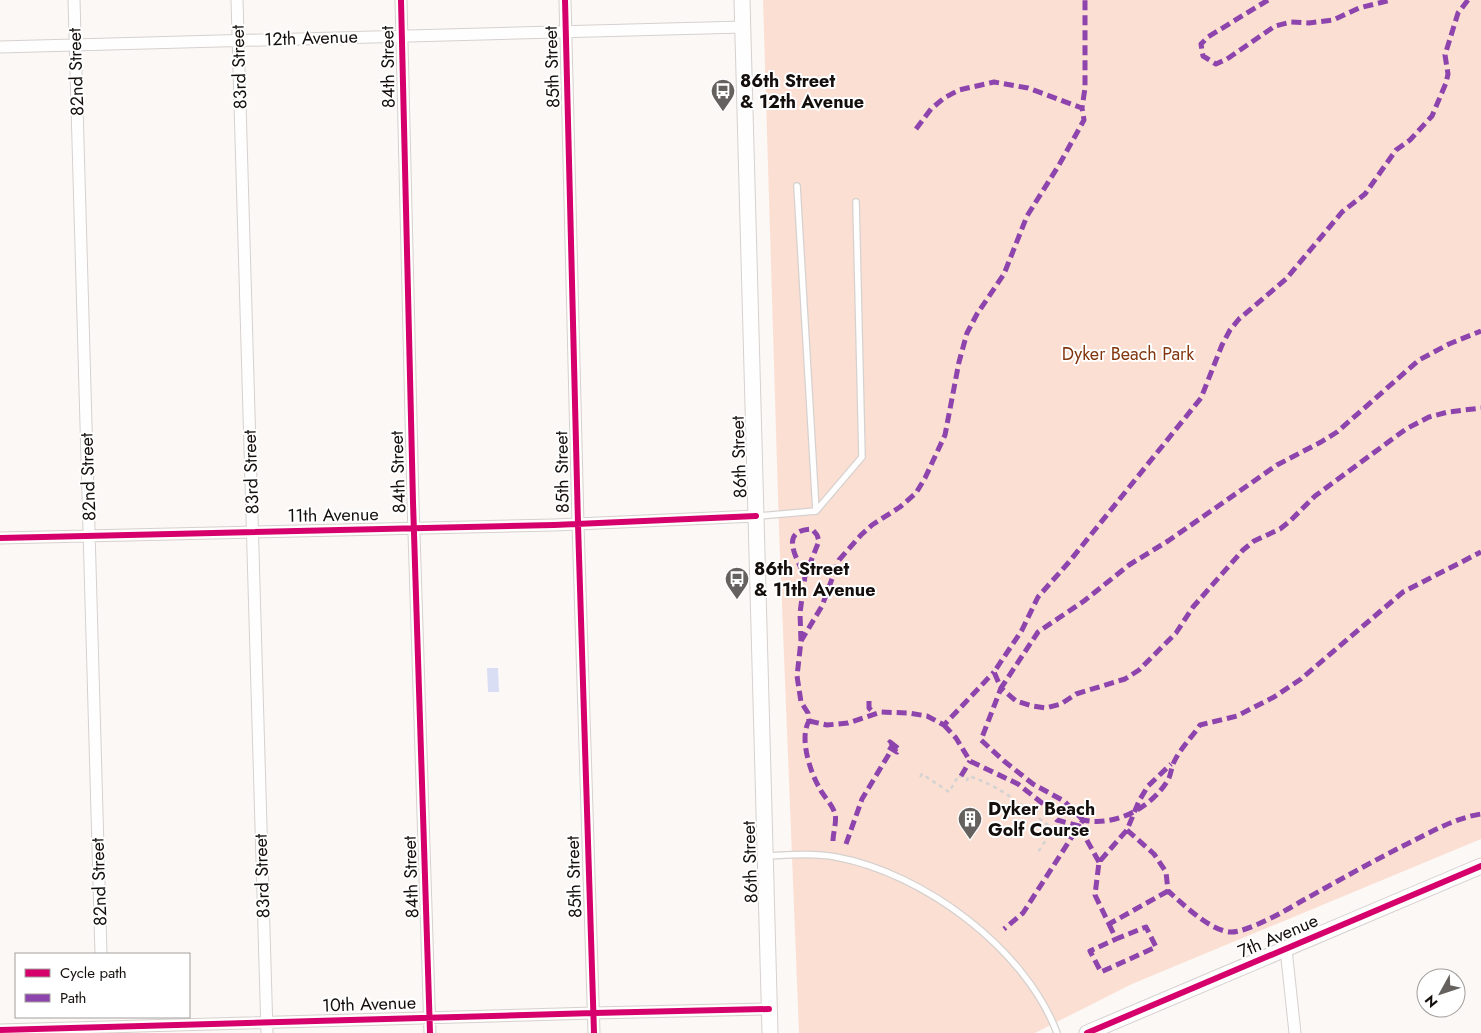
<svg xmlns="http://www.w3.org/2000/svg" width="1481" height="1033" font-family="Jost,sans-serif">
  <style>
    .green { fill: #fbdfd3 }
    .water { fill: #dadef4 }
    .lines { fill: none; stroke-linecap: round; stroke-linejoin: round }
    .service-casing { stroke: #d6d1ce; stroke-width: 8 }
    .minor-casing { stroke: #d6d1ce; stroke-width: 13 }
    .secondary-casing { stroke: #d6d1ce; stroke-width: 17 }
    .path { stroke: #d4d3d1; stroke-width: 2.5; stroke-dasharray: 4 4; stroke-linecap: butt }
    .service { stroke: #fffefe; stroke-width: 5.5 }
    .minor { stroke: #fffefe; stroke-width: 11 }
    .secondary { stroke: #fffefe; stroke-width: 15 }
    .quiet { stroke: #8e44ad; stroke-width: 5; stroke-dasharray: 10 5; stroke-linecap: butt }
    .cycleway-casing { stroke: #fff; stroke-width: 9 }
    .cycleway { stroke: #d6006c; stroke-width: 6 }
    .labels { text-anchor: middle; stroke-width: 4; stroke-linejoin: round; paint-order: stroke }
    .street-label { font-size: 18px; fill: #140f0c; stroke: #fff }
    .poi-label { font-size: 18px; font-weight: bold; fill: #140f0c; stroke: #fff; text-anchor: start }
    .park-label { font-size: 18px; fill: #82370f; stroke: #fff }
  </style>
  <rect width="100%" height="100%" fill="#fcf8f6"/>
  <path class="green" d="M763 0H1481V839L1132 984 1035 1033H799L779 530Z"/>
  <path class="water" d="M487 668H498L499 692H488Z"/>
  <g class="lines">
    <defs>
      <path id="service" d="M816 511 862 457 856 202
        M758 516 816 511 797 186
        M767 856C790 855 813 853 836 857 923 873 1025 948 1057 1033"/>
      <path id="minor" d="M74 0 101 954
        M237 0 267 1033
        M401 0 413 502 430 1033
        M565 0 578 524 594 1033
        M0 47 743 27
        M0 538 554 525 756 516
        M1286 949 1295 1033
        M0 1030 594 1013 769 1009"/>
      <path id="secondary" d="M742 0 770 1033
        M1087 1033 1481 866"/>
    </defs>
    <use href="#service" class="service-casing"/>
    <use href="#minor" class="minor-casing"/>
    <use href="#secondary" class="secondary-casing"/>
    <path class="path" d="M920 777 922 774 949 792 959 775 967 780 969 776C1002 787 1026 808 1053 829L1038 852"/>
    <use href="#service" class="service"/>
    <use href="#minor" class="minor"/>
    <use href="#secondary" class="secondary"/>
    <path class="quiet" d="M1268 0 1208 37 1201 44 1203 56 1216 64 1227 59 1275 26 1291 22 1309 23 1333 20 1359 8 1391 0
      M1468 0 1458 13 1445 55 1448 74 1446 83 1432 116 1410 140 1396 150 1365 194 1342 212 1286 279 1239 319 1230 330 1222 345 1201 398 1069 562 1038 597 1022 630 994 672 1001 688 1038 632 1084 601 1129 565 1168 541 1277 465 1321 442 1337 432 1419 360 1449 344 1481 331
      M916 129 931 109 944 98 959 90 994 82 1028 88 1082 108 1085 88V0
      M801 641 800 613 805 576 819 541 817 535 812 529C778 530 797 559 805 576
      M869 701V708L875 714
      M809 721 827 725 848 723 881 712 908 713 927 716 944 725 994 672
      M944 725 956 738 970 761 1018 784 1042 803 1057 820 1079 826 1023 913 1004 929
      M890 742 899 749 897 752 887 746Z
      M961 776 970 761
      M1083 820 1064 801 1033 784 1004 761 981 740 1001 688 1016 701 1032 706 1046 708 1061 704 1076 694 1125 679 1139 670 1176 633 1193 607 1243 550 1254 541 1280 529 1290 521 1315 496 1406 429 1429 417 1448 412 1481 408
      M1127 830 1154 854 1166 872 1168 891C1183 904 1210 931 1231 932 1248 932 1285 911 1300 902 1336 882 1371 862 1407 844 1431 832 1455 818 1481 814
      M833 841C833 833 837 821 835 814 833 805 823 796 819 787 810 772 799 737 809 721L808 713 801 702 797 676 801 641 822 606 839 560 861 535 872 525 900 507 916 493 925 478 945 435 959 362 967 333 977 314 1004 274 1027 216 1059 165 1084 120 1082 108
      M846 844 862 799 892 749
      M1099 862 1079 826 1083 820C1115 827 1151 808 1168 780 1171 775 1171 768 1174 762 1180 749 1192 737 1200 725L1237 716 1274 697 1301 679 1403 592 1481 552
      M1168 891 1109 924 1095 895 1099 862 1127 830 1139 801 1148 786 1171 764
      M1109 924 1116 939 1146 927 1156 947 1101 972 1090 951 1116 939"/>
    <defs>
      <path id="cycleway" d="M401 0 413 502 430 1033
        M565 0 578 524 594 1033
        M0 538 554 525 756 516
        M0 1030 594 1013 769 1009
        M1087 1033 1481 866"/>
    </defs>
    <use href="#cycleway" class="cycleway-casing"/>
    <use href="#cycleway" class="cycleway"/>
  </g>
  <defs>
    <symbol id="bus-pin" viewBox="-11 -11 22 30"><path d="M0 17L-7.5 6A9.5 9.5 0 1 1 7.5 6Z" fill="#65615e" stroke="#fff"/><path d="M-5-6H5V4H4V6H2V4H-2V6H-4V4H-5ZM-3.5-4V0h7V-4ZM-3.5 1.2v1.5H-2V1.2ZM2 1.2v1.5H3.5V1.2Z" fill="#fff"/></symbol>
    <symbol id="building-pin" viewBox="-11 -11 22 30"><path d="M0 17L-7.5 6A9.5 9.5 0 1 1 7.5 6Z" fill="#65615e" stroke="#fff"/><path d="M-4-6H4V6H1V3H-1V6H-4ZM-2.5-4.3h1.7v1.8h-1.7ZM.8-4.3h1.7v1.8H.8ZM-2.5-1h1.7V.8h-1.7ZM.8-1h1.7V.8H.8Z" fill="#fff"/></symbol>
  </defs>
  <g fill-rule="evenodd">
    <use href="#bus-pin" x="709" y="77" width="28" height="38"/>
    <use href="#bus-pin" x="723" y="565" width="28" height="38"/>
    <use href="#building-pin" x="956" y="805" width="28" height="38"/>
  </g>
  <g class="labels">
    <g class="street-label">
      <text transform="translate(311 38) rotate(-2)" y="6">12th Avenue</text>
      <text transform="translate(239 67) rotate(-92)" y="6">83rd Street</text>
      <text transform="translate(388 67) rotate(-91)" y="6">84th Street</text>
      <text transform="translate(552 67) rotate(-92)" y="6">85th Street</text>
      <text transform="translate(76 72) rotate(-92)" y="6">82nd Street</text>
      <text transform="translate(739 457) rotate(-92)" y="6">86th Street</text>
      <text transform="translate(251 472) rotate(-92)" y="6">83rd Street</text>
      <text transform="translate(398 472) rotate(-92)" y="6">84th Street</text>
      <text transform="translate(562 472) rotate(-91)" y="6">85th Street</text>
      <text transform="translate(88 477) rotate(-92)" y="6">82nd Street</text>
      <text transform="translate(333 515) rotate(-1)" y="6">11th Avenue</text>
      <text transform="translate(750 862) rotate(-92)" y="6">86th Street</text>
      <text transform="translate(262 876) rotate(-92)" y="6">83rd Street</text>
      <text transform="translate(411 877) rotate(-92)" y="6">84th Street</text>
      <text transform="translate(574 877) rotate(-92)" y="6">85th Street</text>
      <text transform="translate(99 882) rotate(-92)" y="6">82nd Street</text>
      <text transform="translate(1278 936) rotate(-23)" y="6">7th Avenue</text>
      <text transform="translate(369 1004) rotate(-2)" y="6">10th Avenue</text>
    </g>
    <g class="poi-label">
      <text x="740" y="87">86th Street<tspan x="740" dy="21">&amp; 12th Avenue</tspan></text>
      <text x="754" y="575">86th Street<tspan x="754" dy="21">&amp; 11th Avenue</tspan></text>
      <text x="988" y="815">Dyker Beach<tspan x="988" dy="21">Golf Course</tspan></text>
    </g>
    <g class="park-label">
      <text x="1128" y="360">Dyker Beach Park</text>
    </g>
  </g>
  <rect x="15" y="953" width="175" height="65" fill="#ffffff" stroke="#a19f9e"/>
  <rect x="25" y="969" width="25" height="8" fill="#d6006c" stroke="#a19f9e"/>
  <text x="60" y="978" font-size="15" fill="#140f0c">Cycle path</text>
  <rect x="25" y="994" width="25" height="8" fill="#8e44ad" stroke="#a19f9e"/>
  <text x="60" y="1003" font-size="15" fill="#140f0c">Path</text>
  <g transform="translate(1441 993) rotate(230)"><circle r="24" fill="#ffffff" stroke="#a19f9e"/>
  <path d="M0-4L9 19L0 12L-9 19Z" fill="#65615e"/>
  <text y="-8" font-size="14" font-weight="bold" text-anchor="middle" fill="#140f0c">N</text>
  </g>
</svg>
